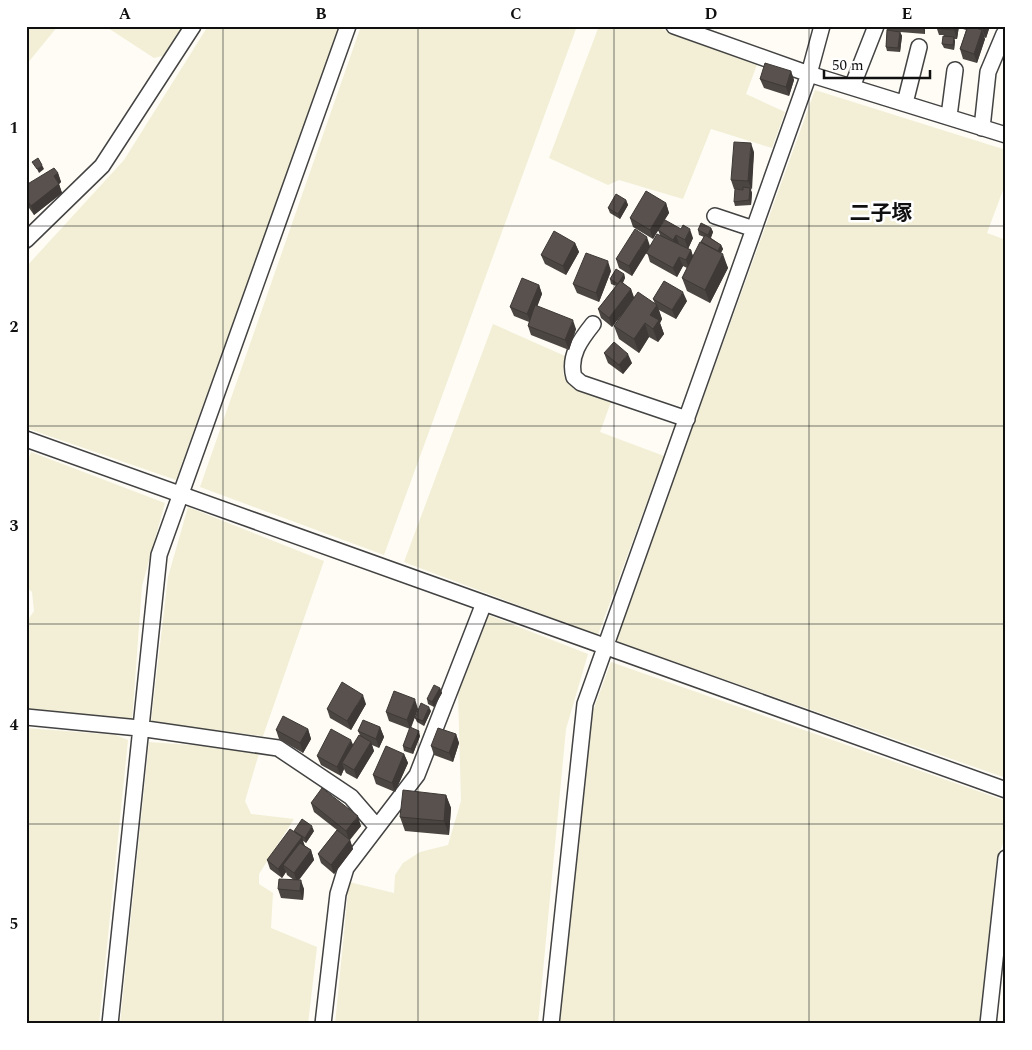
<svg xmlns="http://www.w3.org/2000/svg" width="1032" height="1050" font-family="Spectral,'Noto Sans JP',serif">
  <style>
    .farmland { fill: #f2efd6 }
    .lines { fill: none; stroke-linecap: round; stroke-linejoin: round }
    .minor-casing { stroke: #434343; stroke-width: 18 }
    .minor { stroke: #fff; stroke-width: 15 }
    .wall { fill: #4c4642 }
    .shaded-wall { fill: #3e3936 }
    .building { fill: #58514d; stroke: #3e3936 }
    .grid { fill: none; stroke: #101010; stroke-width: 1; stroke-opacity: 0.55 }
    .labels { text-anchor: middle; stroke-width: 5; stroke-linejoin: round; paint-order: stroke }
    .neighbourhood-label { font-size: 21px; font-weight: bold; fill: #101010; stroke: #fff }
    .neatline { fill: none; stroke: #101010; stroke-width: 2 }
    .grid-label { font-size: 16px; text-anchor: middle; font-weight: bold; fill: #101010 }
  </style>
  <rect width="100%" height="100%" fill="#fefcf4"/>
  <path class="farmland" d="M26 26H58L26 65Z
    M105 26H186L166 55 154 58Z
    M208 26H340L176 480 26 428V267L124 160Z
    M361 26H577L384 555 200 487Z
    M599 26H652L758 62 746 94 785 112 772 148 711 129 683 199 619 180 608 185 549 158Z
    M815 90 1006 150V182L987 233 1006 240V778L615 641Z
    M493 324 565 356 563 374 577 387 611 402 600 432 664 456 598 635 404 562Z
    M31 452 165 503 142 586 132 721 26 708V623L34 611 32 592 26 587V467Z
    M188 507 324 561 263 736 151 722 168 577Z
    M486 614 588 654 566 729 538 1024H335L349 882 394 893 395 875 403 863 420 852 448 845 461 801 458 691Z
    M611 662 1006 801V835L996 862 981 1024H559L590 719Z
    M26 728 116 735 128 740 99 1024H26Z
    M149 742 260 750 245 801 251 814 294 819 259 874V884L273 893 271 928 317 947 308 1024H120Z"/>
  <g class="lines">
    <defs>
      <path id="minor" d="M674 26 809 74 1006 135
        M852 87 876 26
        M905 103 919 47
        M949 116 955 70
        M982 128 988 72 1004 34
        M715 216 754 229
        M26 240 102 166 193 26
        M593 324C581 339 568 356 574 377L581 383 687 419
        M26 439 1006 790
        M26 717 139 728 278 748 351 797 377 827
        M110 1024 159 555 348 26
        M323 1024 338 894 346 868 417 775 484 603
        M551 1024 585 704 809 74 822 26
        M988 1024 1006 858"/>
    </defs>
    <use href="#minor" class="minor-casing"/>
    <use href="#minor" class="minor"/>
  </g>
  <path class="wall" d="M861 26H869L868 29Z
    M886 26H925V34L900 32 902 36 900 52 887 51 886 47 887 31Z
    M936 26H959L957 39H954L955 41 954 50 944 48 942 44 944 35H939Z
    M960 26H990L986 38 984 37 985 39 977 63 963 59 960 49 966 30 960 28Z
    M791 71 794 80 789 96 764 88 760 79Z
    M754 152 751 190 752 193 751 205 735 206 734 202 743 190 734 189 731 180Z
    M58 173 61 182 59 184 62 193 34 215 27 205 26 206V185Z
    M626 200 628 205 620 219 610 213 608 208Z
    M666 203 669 213 659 228 693 238 688 249 679 245 691 250 693 256 704 237 699 235 698 230 711 228 713 232 711 238 721 245 723 249 721 253 728 268 710 303 687 291 682 278 687 268 683 266 677 277 650 262 647 252 632 276 619 268 616 259 650 246 660 235 658 230 653 239 633 227 630 218Z
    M575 243 579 252 566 275 545 264 541 255Z
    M611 271 599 302 577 293 573 284Z
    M624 274 625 278 623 283 631 289 634 297 655 304 653 299 687 301 676 319 659 310 662 319 660 323 664 334 658 342 649 337 639 353 619 339 614 326 623 313 612 327 601 318 598 309 616 286 611 284 610 279Z
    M539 285 542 294 537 306 576 329 569 350 531 335 528 326 529 322 514 316 510 307Z
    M604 353 632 363 623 374 608 363Z
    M440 688 442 693 434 707 428 704 427 699Z
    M366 704 351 730 330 718 327 709Z
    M418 709 411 728 420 736 413 754 404 751 403 746 410 729 389 721 386 712Z
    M431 711 424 726 417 722 415 718Z
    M380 727 384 737 379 748 372 745 374 751 357 779 346 773 344 769 341 776 321 765 317 756 353 745 360 735 358 731Z
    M308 729 311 739 303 753 279 739 276 730Z
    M456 734 459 743 453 762 434 755 431 746Z
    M404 754 408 763 395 792 376 784 373 775Z
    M446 795 451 808 449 835 405 831 400 817Z
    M311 803 361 826 350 840 353 849 334 874 321 863 318 854 337 830 314 812Z
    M294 831H314L306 843 302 840 305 846 311 850 314 860 299 880 304 889 303 900 281 898 278 889 294 880 287 875 286 872 282 878 270 869 267 860 295 832Z"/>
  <path class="shaded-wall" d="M922 26H925V34Z
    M954 26H959L957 39 954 30Z
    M983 26H990L986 38 982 28Z
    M982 30 985 39 977 63 974 54Z
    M900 32 902 36 900 52 898 48Z
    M954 37 955 41 954 50 953 45Z
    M791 71 794 80 789 96 786 87Z
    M751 143 754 152 752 190 748 181Z
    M42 165 44 169 39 173 37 169Z
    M58 173 61 182 59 184 62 193 34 215 31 206 54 176Z
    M750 188 752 193 751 205 749 200Z
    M626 200 628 205 620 219 618 214Z
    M666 203 669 213 653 239 650 230Z
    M711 228 713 232 710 239 708 235Z
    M690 229 693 238 688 249 685 240Z
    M676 235 679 244 676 249 673 240Z
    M647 237 650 246 632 276 629 266Z
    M575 243 579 252 566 275 563 266Z
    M721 245 723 249 717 259 715 255Z
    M691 250 694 260 689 269 686 260Z
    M723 254 728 268 710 303 705 290Z
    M679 257 683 266 677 277 673 268Z
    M608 261 611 271 599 302 596 293Z
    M624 274 625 278 619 288 618 284Z
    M539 285 542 294 531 323 527 314Z
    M631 289 634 299 612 327 609 318Z
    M683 292 687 301 676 319 672 310Z
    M657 305 662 319 660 323 664 334 658 342 653 329 650 315Z
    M573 320 576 329 569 350 565 340Z
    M645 323 649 337 639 353 634 339Z
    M628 354 632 363 623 374 619 365Z
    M440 688 442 693 434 707 432 702Z
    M363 695 366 704 351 730 347 721Z
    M415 699 418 709 410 729 407 720Z
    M429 707 431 711 424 726 423 721Z
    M380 727 384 737 379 748 376 739Z
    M308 729 311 739 303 753 300 743Z
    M419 731 420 736 413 754 411 749Z
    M456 734 459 743 453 762 449 753Z
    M351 740 355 749 342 763 344 769 341 776 337 767Z
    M371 742 374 751 357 779 354 770Z
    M404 754 408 763 395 792 392 783Z
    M446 795 451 808 449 835 444 821Z
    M358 816 361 826 349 840 346 831Z
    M312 826 314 831 306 843 305 838Z
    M302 837 305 847 283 865 286 872 282 878 278 869Z
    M350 840 353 849 334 874 331 865Z
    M311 850 314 860 297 882 294 873Z
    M301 880 304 889 303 900 300 891Z"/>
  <path class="building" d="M941 26H954V30L941 29Z
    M968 26H970L982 30 974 54 960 49Z
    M887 30 900 32 898 48 886 47Z
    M943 36 954 37 953 45 942 44Z
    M765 63 791 71 786 87 760 79Z
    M734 142 751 143 748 181 731 180Z
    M38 158 42 165 37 169 32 162Z
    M54 168 58 173 54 176 59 184 31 206 26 199V185Z
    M743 187 750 188 749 200 734 202 735 189 743 190Z
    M646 191 666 203 650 230 630 218Z
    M616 194 626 200 618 214 608 208Z
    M665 220 681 229 683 225 690 229 685 240 676 235 673 240 658 230Z
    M701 223 711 228 708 235 698 230Z
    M635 229 647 237 629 266 616 259Z
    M554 231 575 243 563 266 541 255Z
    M657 234 691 250 686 260 679 257 673 268 646 253Z
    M705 235 721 245 718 251 701 242Z
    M700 242 723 254 705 290 682 278Z
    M586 253 608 261 596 293 573 284Z
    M616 269 624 274 618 284 610 279Z
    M522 278 539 285 527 314 510 307Z
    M620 281 631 289 609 318 598 309Z
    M664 281 683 292 672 310 653 299Z
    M638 292 657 305 650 315 659 320 653 329 645 323 634 339 614 326Z
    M535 305 573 320 565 340 528 326Z
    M614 342 628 354 619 365 604 353Z
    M342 682 363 695 347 721 327 709Z
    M434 685 440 688 432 702 427 699Z
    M394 691 415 699 407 720 386 712Z
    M421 703 429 707 423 721 415 718Z
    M283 716 308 729 300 743 276 730Z
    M363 720 380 727 376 739 358 731Z
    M410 727 419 731 411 749 403 746Z
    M438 728 456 734 449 753 431 746Z
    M331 729 351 740 337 767 317 756Z
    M359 735 371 742 354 770 342 763Z
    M386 746 404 754 392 783 373 775Z
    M322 788 358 816 346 831 311 803Z
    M403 790 446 795 444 821 400 817Z
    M302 819 312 826 305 838 294 831Z
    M290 829 302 837 278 869 267 860Z
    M337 830 350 840 331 865 318 854Z
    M300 843 311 850 294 873 283 865Z
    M279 879 301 880 300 891 278 889Z
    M1006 906V916H1004Z"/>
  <path class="grid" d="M223 26V1024M418 26V1024M614 26V1024M809 26V1024M26 226H1006M26 426H1006M26 624H1006M26 824H1006"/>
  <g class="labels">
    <g class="neighbourhood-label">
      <text x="881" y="220">二子塚</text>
    </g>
  </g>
  <rect width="1032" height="1050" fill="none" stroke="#ffffff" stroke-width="55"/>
  <path d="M824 70v8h106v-8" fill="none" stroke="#101010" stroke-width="2.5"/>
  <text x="832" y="70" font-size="15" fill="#101010" stroke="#ffffff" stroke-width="4" paint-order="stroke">50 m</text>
  <rect x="28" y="28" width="976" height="994" class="neatline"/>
  <g class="grid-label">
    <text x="125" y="19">A</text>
    <text x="321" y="19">B</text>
    <text x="516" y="19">C</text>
    <text x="711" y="19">D</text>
    <text x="907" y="19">E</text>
    <text x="14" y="133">1</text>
    <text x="14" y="332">2</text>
    <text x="14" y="531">3</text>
    <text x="14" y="730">4</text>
    <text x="14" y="929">5</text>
  </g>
</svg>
